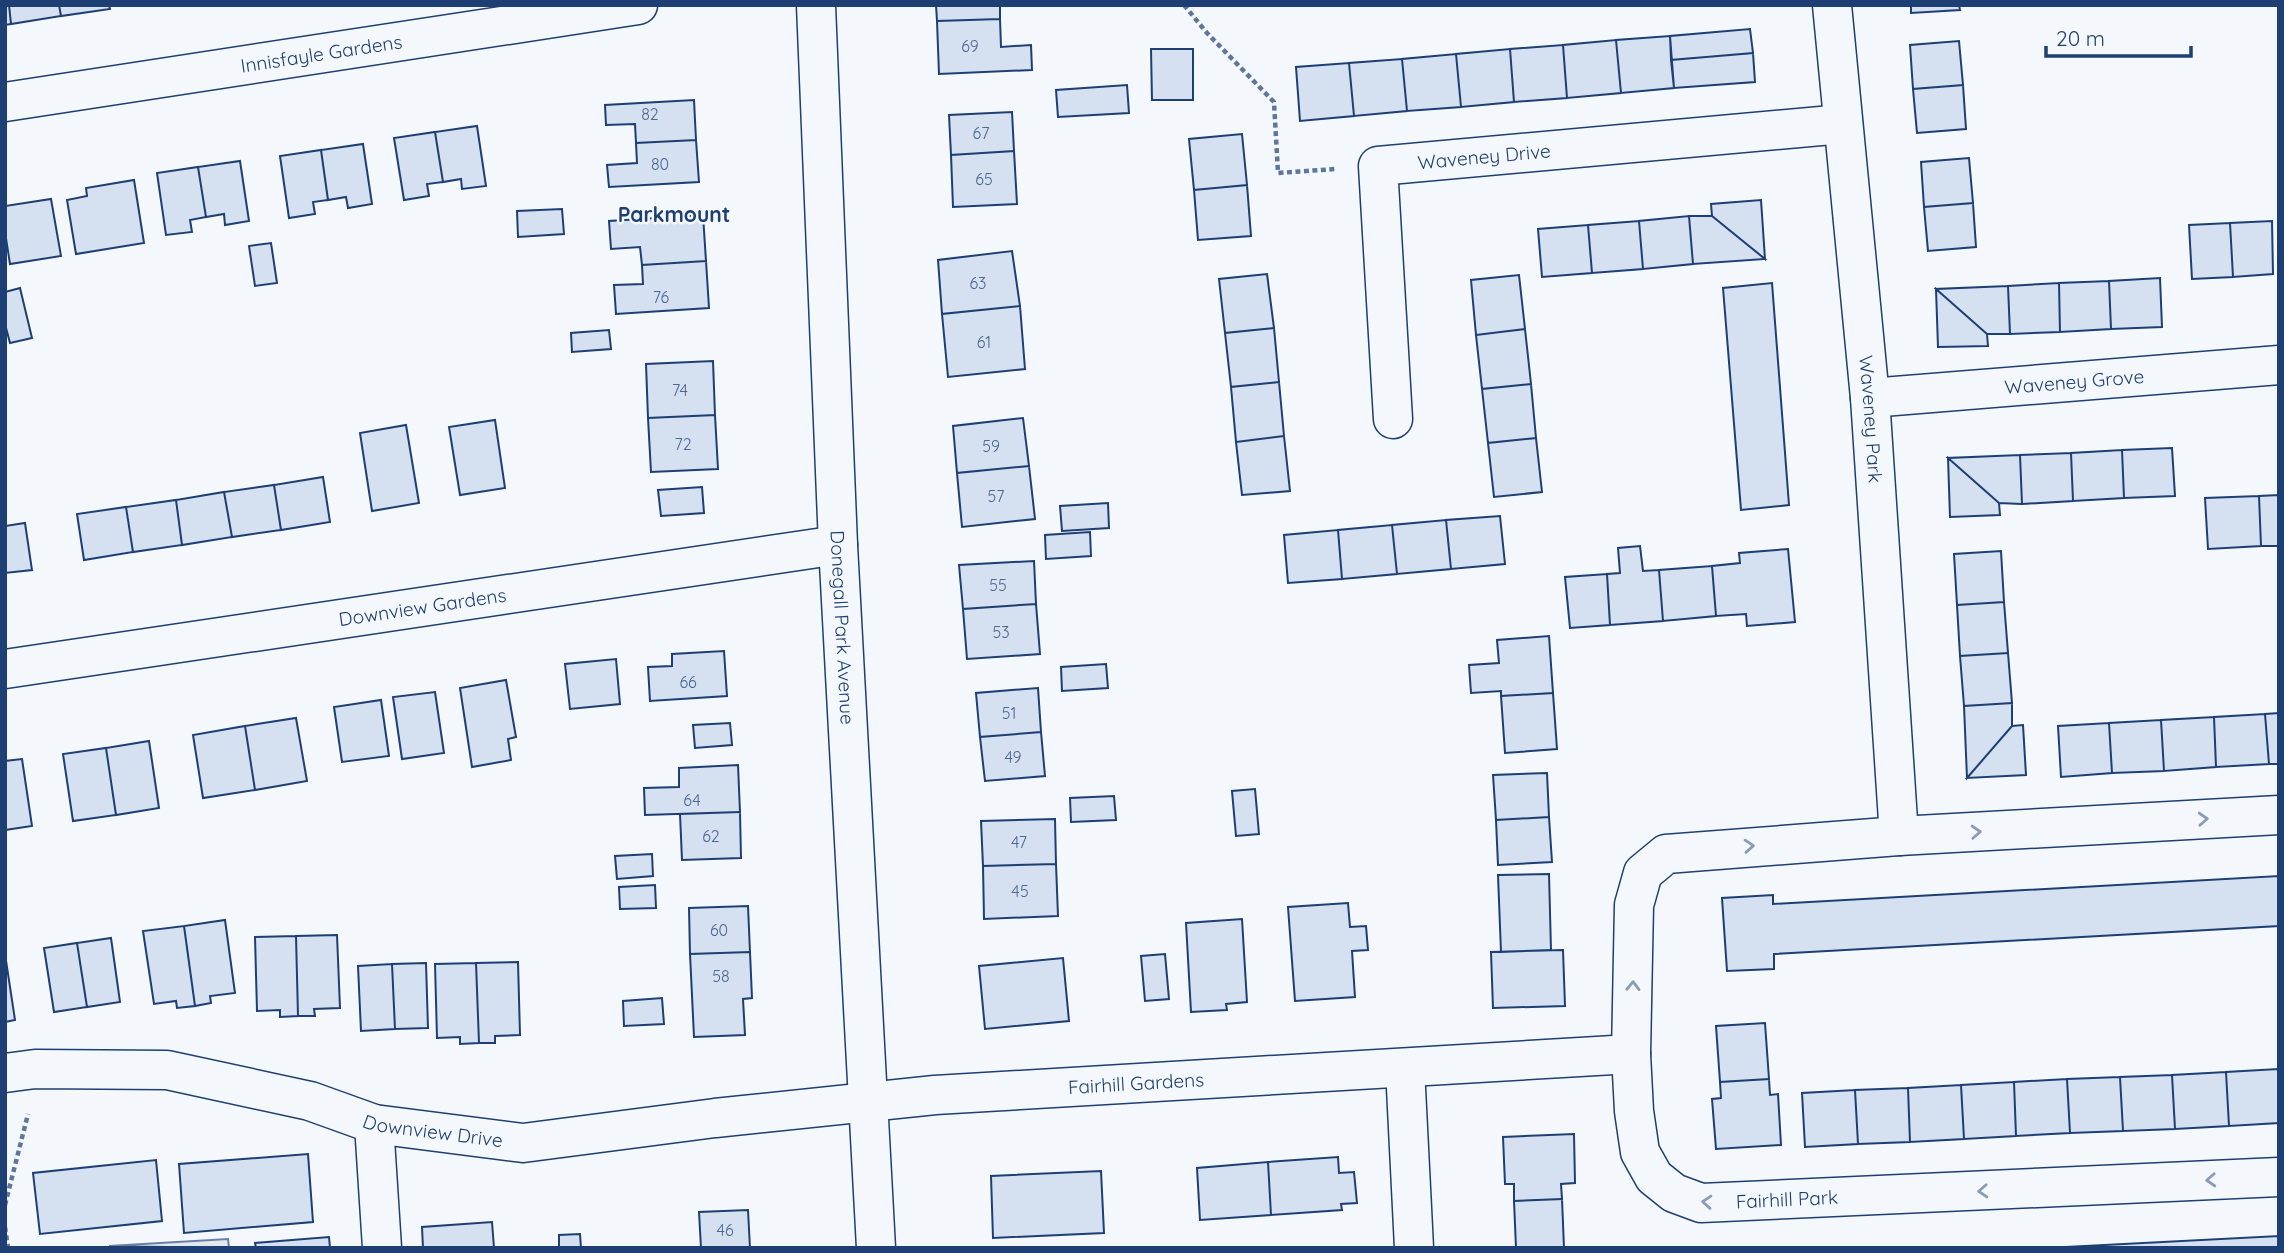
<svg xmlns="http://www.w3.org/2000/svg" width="2284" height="1253" font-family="Quicksand,sans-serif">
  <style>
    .parking { fill: #e3e8f0; stroke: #687fa3; stroke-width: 2 }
    .building { fill: #d5e0f0; stroke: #1d3f73; stroke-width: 2 }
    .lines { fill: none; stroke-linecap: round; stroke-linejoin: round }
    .minor-casing { stroke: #1d3f73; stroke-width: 41 }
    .path { stroke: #5e769c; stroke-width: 4.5; stroke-dasharray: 5 3.5; stroke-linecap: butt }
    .minor { stroke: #f4f7fb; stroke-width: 38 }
    .oneway { stroke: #889bb7 }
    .labels { text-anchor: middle; stroke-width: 5; stroke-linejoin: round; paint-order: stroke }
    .number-label { font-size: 16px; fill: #4b6792 }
    .street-label { font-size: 19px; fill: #1d3f73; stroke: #f4f7fb }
    .neighbourhood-label { font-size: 21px; font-weight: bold; fill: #1d3f73; stroke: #f4f7fb }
  </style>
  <rect width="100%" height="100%" fill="#f4f7fb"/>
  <path class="parking" d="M228 1239 229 1248 109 1246Z"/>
  <path class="building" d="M5 5H9L11 24 5 25Z
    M9 5H59L61 16 11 24Z
    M59 5H109L110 9 61 16Z
    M936 5H1000V19L937 21Z
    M1911 5H1959L1960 10 1911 13Z
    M1000 19 1001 47 1031 45 1032 70 939 74 937 21Z
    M1750 29 1753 53 1671 60 1670 36Z
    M1670 36 1674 88 1621 93 1616 40Z
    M1616 40 1621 93 1567 98 1563 45Z
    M1959 41 1963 85 1913 89 1910 45Z
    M1563 45 1567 98 1514 102 1510 49Z
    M1151 49H1193V100H1152Z
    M1510 49 1514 102 1461 107 1456 54Z
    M1753 53 1755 82 1674 88 1671 60Z
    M1456 54 1461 107 1407 111 1402 59Z
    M1402 59 1407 111 1354 116 1349 63Z
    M1349 63 1354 116 1300 121 1296 67Z
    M1127 85 1129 113 1058 117 1056 90Z
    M1963 85 1966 129 1917 133 1913 89Z
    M694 100 696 140 636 143 635 124 606 125 605 105Z
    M1012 112 1014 151 951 155 949 115Z
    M477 126 486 186 462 189 461 179 443 182 435 132Z
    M435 132 443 182 427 184 429 196 404 200 394 138Z
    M1242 134 1247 185 1194 190 1189 139Z
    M696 140 699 182 609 187 607 165 637 163 636 143Z
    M363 144 372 204 348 208 346 197 328 200 321 150Z
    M321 150 328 200 313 202 315 214 289 218 280 156Z
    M1014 151 1017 204 953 207 951 155Z
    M1969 158 1973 203 1924 207 1921 162Z
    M240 161 249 221 225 225 224 214 206 217 198 167Z
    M198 167 206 217 190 220 192 232 166 235 157 173Z
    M134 180 144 243 76 254 67 200 87 196 86 188Z
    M1247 185 1251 236 1198 240 1194 190Z
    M51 199 61 256 10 264 5 232V206Z
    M1761 200 1765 259 1712 216 1711 204Z
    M1973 203 1976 247 1928 251 1924 207Z
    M562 209 564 234 518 237 517 211Z
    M703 215 706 261 642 265 640 247 611 249 609 221Z
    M1689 216 1693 264 1643 269 1639 221Z
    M1689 216H1712L1765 259 1693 264Z
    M1639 221 1643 269 1592 273 1588 225Z
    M2272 221 2273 274 2233 277 2230 223Z
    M2230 223 2233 277 2192 279 2189 225Z
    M1588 225 1592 273 1542 277 1538 229Z
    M271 243 277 283 255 286 249 246Z
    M1012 251 1020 306 942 314 938 260Z
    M706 261 709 308 616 314 614 285 643 284 642 265Z
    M1267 274 1274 328 1225 333 1219 279Z
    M1519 275 1525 329 1476 335 1471 280Z
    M2160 278 2162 327 2111 329 2109 281Z
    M2109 281 2111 329 2060 332 2059 283Z
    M1772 283 1789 505 1741 510 1723 288Z
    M2059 283 2060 332 2010 334 2008 286Z
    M2008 286 2010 334H1987L1936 289Z
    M20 288 32 338 10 343 5 324V292Z
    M1936 289 1987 334 1988 346 1938 347Z
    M1020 306 1025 369 948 377 942 314Z
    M1274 328 1279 382 1231 387 1225 333Z
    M1525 329 1531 384 1482 389 1476 335Z
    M609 330 611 349 572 352 571 333Z
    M713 361 715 415 648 418 646 364Z
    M1279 382 1284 436 1236 442 1231 387Z
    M1531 384 1536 438 1488 443 1482 389Z
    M715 415 718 469 651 472 648 418Z
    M1023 418 1029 466 957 473 953 426Z
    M495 420 505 488 460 495 449 427Z
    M406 425 419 503 372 511 360 433Z
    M1284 436 1290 491 1242 495 1236 442Z
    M1536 438 1542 492 1494 497 1488 443Z
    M2172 448 2175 496 2124 498 2122 450Z
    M2122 450 2124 498 2073 501 2071 453Z
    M2071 453 2073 501 2022 504 2020 455Z
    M2020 455 2022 504 1999 503 1948 458Z
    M1948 458 1999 503 2000 515 1950 517Z
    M1029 466 1035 519 962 527 957 473Z
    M323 477 330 522 281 530 274 485Z
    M274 485 281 530 232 537 224 492Z
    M702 487 704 513 661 516 658 490Z
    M224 492 232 537 182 545 176 500Z
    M2279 495V546H2261L2259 496Z
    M2259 496 2261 546 2208 549 2205 498Z
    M176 500 182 545 133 552 126 507Z
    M1108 503 1109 528 1062 531 1060 506Z
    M126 507 133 552 84 560 77 514Z
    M1500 516 1505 564 1451 569 1446 520Z
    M1446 520 1451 569 1397 574 1392 525Z
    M25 523 32 570 5 573V526Z
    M1392 525 1397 574 1342 579 1338 530Z
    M1338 530 1342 579 1288 583 1284 535Z
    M1090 532 1091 556 1046 559 1045 535Z
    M1640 546 1643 571 1659 570 1663 621 1610 625 1607 574 1620 573 1618 548Z
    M1788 549 1795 622 1747 626 1746 614 1716 616 1712 566 1740 563 1739 553Z
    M2001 551 2004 602 1957 605 1954 554Z
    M1034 561 1036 604 963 609 959 565Z
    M1712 566 1716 616 1663 621 1659 570Z
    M1607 574 1610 625 1570 628 1565 577Z
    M2004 602 2008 653 1960 656 1957 605Z
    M1036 604 1040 654 967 659 963 609Z
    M1549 636 1553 693 1501 696V691L1471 693 1469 665 1499 663 1497 640Z
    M724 651 727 696 650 701 648 667 672 666V654Z
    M2008 653 2012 703 1964 706 1960 656Z
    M616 659 620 704 570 709 565 664Z
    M1106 664 1108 688 1062 691 1061 667Z
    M506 680 516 737 508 739 511 760 472 767 460 688Z
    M1038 688 1041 732 980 737 976 693Z
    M435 692 444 753 402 759 393 697Z
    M1553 693 1557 749 1505 753 1501 696Z
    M381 700 389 756 342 762 334 707Z
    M2012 703V726L1967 778 1964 706Z
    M2279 713V764H2269L2265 714Z
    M2265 714 2269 764 2216 767 2214 717Z
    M2214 717 2216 767 2164 771 2161 720Z
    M296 718 307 781 255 790 245 726Z
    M2161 720 2164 771 2112 773 2109 723Z
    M730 723 732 745 695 748 693 725Z
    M2109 723 2112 773 2061 777 2058 726Z
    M2023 725 2026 775 1967 778 2012 726Z
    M245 726 255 790 203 798 193 735Z
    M1041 732 1045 776 985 781 980 737Z
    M149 741 159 808 116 815 106 748Z
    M106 748 116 815 73 821 63 754Z
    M22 759 32 826 5 830V761Z
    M738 765 740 812 645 815 644 788 679 787V768Z
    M1547 773 1549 817 1496 820 1493 775Z
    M1255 789 1259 834 1236 836 1232 791Z
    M1114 796 1116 820 1071 822 1070 798Z
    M740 812 741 858 682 860 680 814Z
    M1549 817 1552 862 1498 865 1496 820Z
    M1055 819 1056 864 983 866 981 821Z
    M652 854 653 876 617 879 615 856Z
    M1056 864 1058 916 984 919 983 866Z
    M1549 874 1551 950 1501 952 1498 875Z
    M2279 876V926L1774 954V969L1727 971 1722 898 1773 895V904Z
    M655 885 656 908 620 909 619 887Z
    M1348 903 1350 927 1366 926 1368 950 1352 951 1355 997 1295 1001 1288 907Z
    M748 906 750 952 690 954 689 908Z
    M1242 919 1247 1002 1226 1004 1227 1010 1191 1012 1186 923Z
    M225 920 235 993 210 996 211 1003 195 1006 184 926Z
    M184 926 195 1006 177 1008 176 1001 154 1004 143 931Z
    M337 935 340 1008 314 1009 315 1016H298L296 936Z
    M296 936 298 1016 280 1017V1010L257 1011 255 937Z
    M111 938 120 1002 87 1007 77 943Z
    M77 943 87 1007 54 1012 44 948Z
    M1563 950 1565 1006 1493 1008 1491 952Z
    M750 952 752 998 743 999 745 1035 694 1037 690 954Z
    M5 954 15 1020 5 1022Z
    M1165 954 1169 999 1145 1001 1141 956Z
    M1063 958 1069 1021 985 1029 979 966Z
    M518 962 520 1035 495 1036V1043H479L476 963Z
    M426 963 428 1028 395 1029 392 964Z
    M476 963 479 1043 460 1044V1037L437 1038 435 964Z
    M392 964 395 1029 361 1031 358 966Z
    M662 998 664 1024 624 1026 623 1001Z
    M1765 1023 1769 1079 1720 1082 1716 1026Z
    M2278 1069 2279 1123 2229 1126 2226 1072Z
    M2226 1072 2229 1126 2175 1129 2172 1075Z
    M2172 1075 2175 1129 2123 1131 2120 1077Z
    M2120 1077 2123 1131 2070 1133 2067 1079Z
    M1769 1079 1770 1095 1778 1094 1781 1145 1716 1149 1712 1099 1721 1098 1720 1082Z
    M2067 1079 2070 1133 2016 1136 2014 1082Z
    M2014 1082 2016 1136 1964 1139 1961 1085Z
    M1961 1085 1964 1139 1910 1142 1908 1088Z
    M1908 1088 1910 1142 1858 1144 1855 1090Z
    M1855 1090 1858 1144 1805 1147 1802 1093Z
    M1574 1134 1575 1183 1561 1184 1562 1199 1514 1201V1184H1505L1503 1137Z
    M308 1154 313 1222 184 1233 179 1164Z
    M1338 1157 1339 1173 1354 1172 1357 1203 1341 1204 1342 1210 1271 1215 1268 1162Z
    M156 1160 162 1221 40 1234 33 1173Z
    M1268 1162 1271 1215 1200 1220 1197 1168Z
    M1101 1171 1104 1233 993 1238 991 1176Z
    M1562 1199 1564 1248H1516L1514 1201Z
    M748 1210 750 1248H701L699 1212Z
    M492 1222 494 1248H423L422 1227Z
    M580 1234 581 1248H559V1235Z
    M2279 1236V1248H2046Z
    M329 1237 330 1248H256L255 1243Z"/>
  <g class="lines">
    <defs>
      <g id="minor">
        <path id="s1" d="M816 5 838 545 876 1248"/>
        <path id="s2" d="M1832 5 1870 398 1899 836"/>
        <path id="s3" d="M5 102 638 5"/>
        <path id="s4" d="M1870 398 2279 365"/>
        <path id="s5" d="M1393 419 1378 166 1843 124"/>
        <path id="s6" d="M5 669 838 545"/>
        <path id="s7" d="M2279 815 1899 836 1666 854 1643 873 1634 905 1631 1054 1634 1111 1640 1152 1654 1177 1674 1193 1701 1203 2279 1177"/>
        <path d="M1405 1068 1414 1248"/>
        <path id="s8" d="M5 1073 35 1069 167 1070 310 1101 374 1124 523 1143 715 1118 935 1095 1631 1054"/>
        <path d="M374 1124 382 1248"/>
      </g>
    </defs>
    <use href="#minor" class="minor-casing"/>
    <path class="path" d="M1184 5 1207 33 1274 102 1278 173 1335 169
      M5 1205 28 1114
      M5 1227 8 1248"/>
    <use href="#minor" class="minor"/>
  </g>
  <defs><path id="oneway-chevron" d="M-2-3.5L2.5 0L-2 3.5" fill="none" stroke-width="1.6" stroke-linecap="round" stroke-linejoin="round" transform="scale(1.75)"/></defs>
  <g class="oneway">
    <use href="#oneway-chevron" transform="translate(2203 819) rotate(-3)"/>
    <use href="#oneway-chevron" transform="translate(1976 832) rotate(-3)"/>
    <use href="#oneway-chevron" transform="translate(1749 846) rotate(-4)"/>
    <use href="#oneway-chevron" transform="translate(1633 986) rotate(-89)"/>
    <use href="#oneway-chevron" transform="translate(2211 1180) rotate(177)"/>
    <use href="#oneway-chevron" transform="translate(1983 1191) rotate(177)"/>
    <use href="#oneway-chevron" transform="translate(1707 1202) rotate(-176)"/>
  </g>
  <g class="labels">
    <g class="number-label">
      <text x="970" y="52">69</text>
      <text x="650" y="120">82</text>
      <text x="981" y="139">67</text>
      <text x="660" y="170">80</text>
      <text x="984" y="185">65</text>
      <text x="978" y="289">63</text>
      <text x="661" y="303">76</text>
      <text x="984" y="348">61</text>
      <text x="680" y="396">74</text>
      <text x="683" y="450">72</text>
      <text x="991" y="452">59</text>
      <text x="996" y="502">57</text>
      <text x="998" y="591">55</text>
      <text x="1001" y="638">53</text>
      <text x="688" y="688">66</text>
      <text x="1009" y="719">51</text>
      <text x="1013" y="763">49</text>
      <text x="692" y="806">64</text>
      <text x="711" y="842">62</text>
      <text x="1019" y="848">47</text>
      <text x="1020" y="897">45</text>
      <text x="719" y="936">60</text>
      <text x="721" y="982">58</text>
      <text x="725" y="1236">46</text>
    </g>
    <g class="street-label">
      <text dy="7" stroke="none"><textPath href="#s3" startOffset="320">Innisfayle Gardens</textPath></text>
      <text dy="7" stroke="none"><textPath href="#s5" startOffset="360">Waveney Drive</textPath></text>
      <text dy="7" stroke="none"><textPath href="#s4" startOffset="205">Waveney Grove</textPath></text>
      <text dy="7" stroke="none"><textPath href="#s2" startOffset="416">Waveney Park</textPath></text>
      <text dy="7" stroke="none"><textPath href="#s6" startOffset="422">Downview Gardens</textPath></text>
      <text dy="7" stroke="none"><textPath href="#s1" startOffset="623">Donegall Park Avenue</textPath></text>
      <text dy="7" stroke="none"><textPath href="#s8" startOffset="1143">Fairhill Gardens</textPath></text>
      <text dy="7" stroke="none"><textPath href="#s8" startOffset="436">Downview Drive</textPath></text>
      <text dy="7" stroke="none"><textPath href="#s7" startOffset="1094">Fairhill Park</textPath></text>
    </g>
    <g class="neighbourhood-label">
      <text x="674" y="222">Parkmount</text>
    </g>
  </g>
  <rect width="2284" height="1253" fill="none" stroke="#1d3f73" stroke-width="14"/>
  <path d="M2046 46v10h145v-10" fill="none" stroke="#1d3f73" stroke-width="3.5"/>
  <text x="2056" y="46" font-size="21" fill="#1d3f73" stroke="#f4f7fb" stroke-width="5" paint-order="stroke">20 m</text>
</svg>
